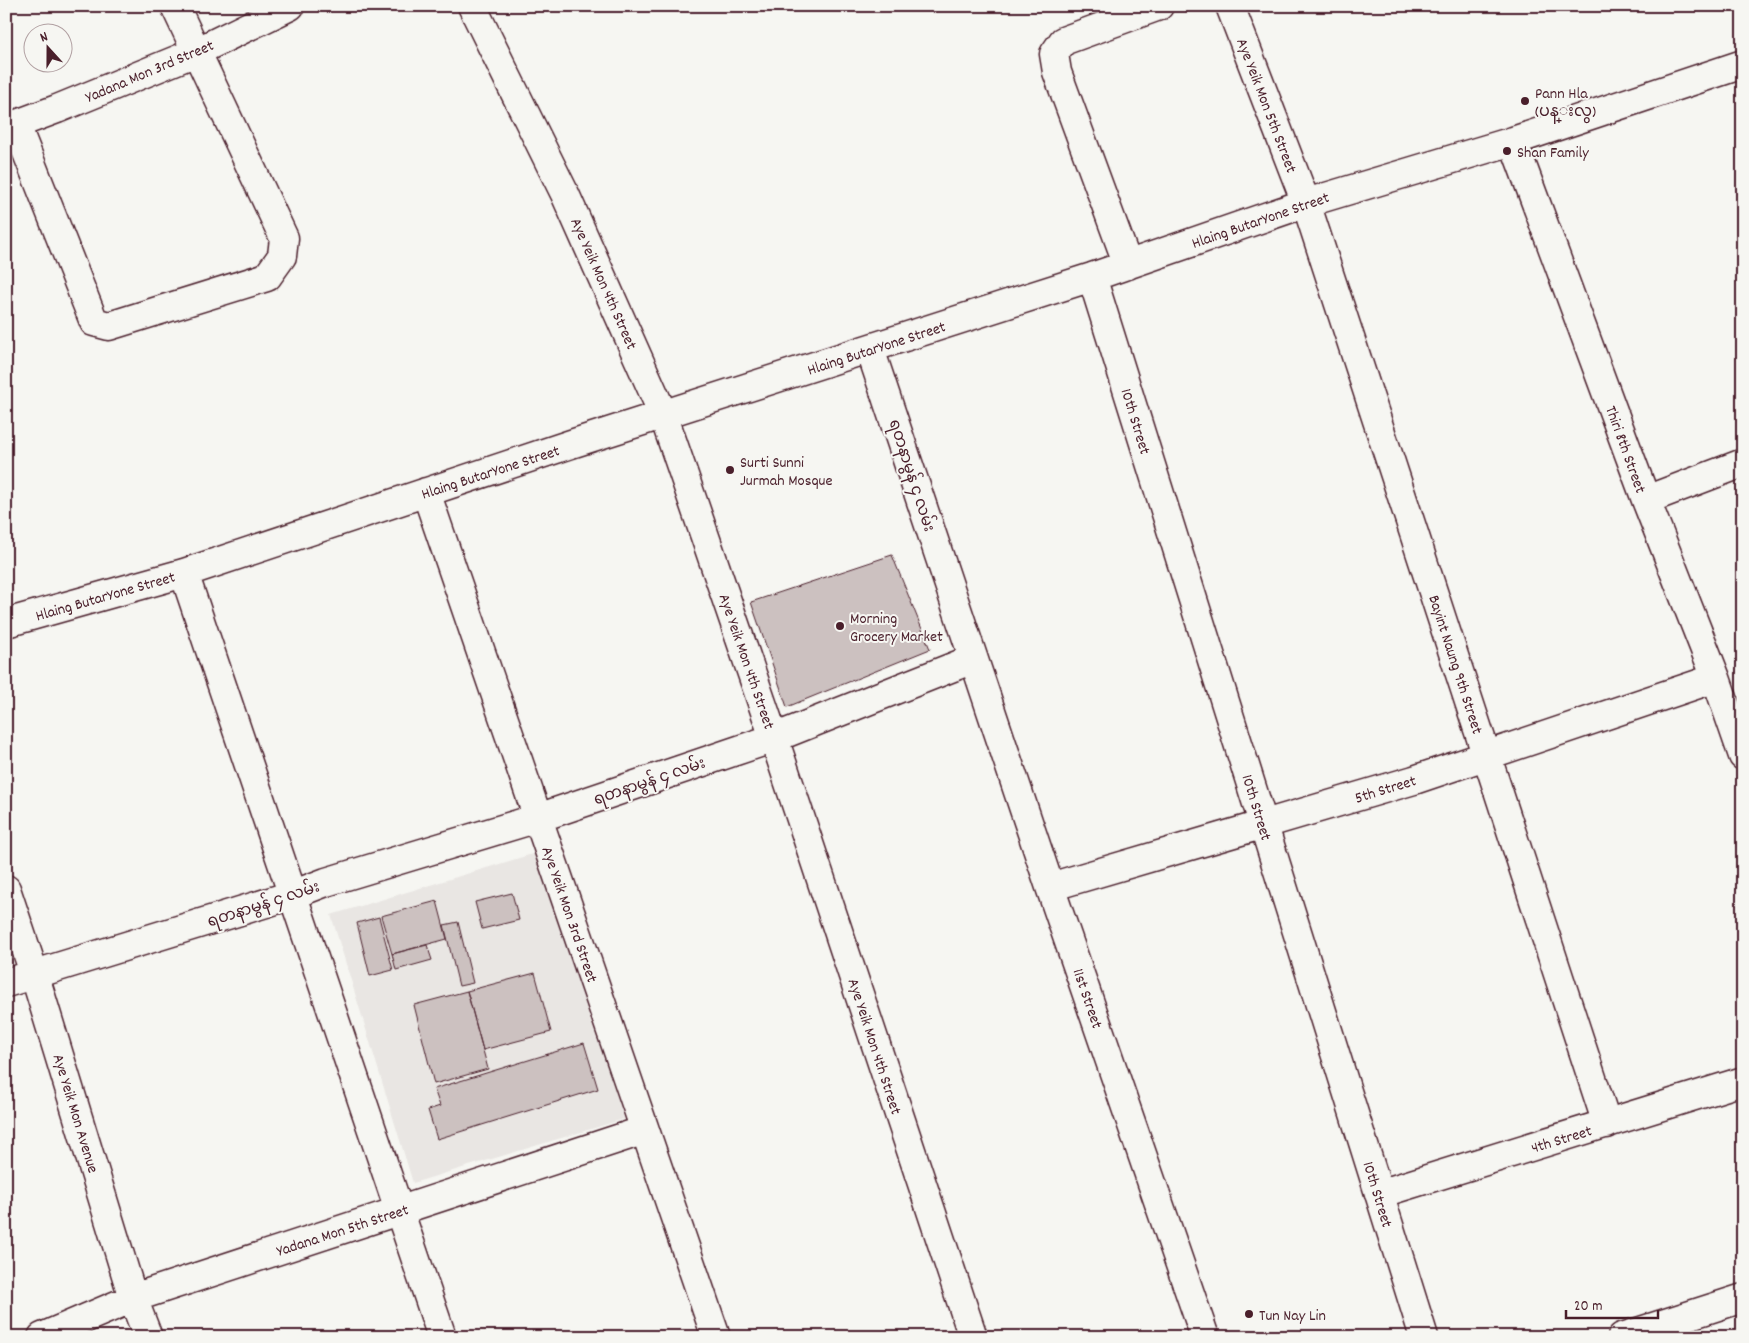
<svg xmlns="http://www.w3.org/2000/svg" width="1749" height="1343" font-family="Dekko,'Noto Sans Myanmar',sans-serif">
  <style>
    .built { fill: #e9e6e3 }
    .building { fill: #ccc1c0; stroke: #4a1f2b }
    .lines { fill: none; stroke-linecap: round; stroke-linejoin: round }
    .minor-casing { stroke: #4a1f2b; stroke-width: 31 }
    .minor { stroke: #f6f6f2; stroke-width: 28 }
    .poi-dot { fill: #4a1f2b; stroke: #f6f6f2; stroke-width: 2 }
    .labels { text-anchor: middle; stroke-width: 4; stroke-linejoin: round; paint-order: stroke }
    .street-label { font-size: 16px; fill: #4a1f2b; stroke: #f6f6f2 }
    .poi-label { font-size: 16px; fill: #4a1f2b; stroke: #f6f6f2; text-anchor: start }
  </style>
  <rect width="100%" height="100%" fill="#f6f6f2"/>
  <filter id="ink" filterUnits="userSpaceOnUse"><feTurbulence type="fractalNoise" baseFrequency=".02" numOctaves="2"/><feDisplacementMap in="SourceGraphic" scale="10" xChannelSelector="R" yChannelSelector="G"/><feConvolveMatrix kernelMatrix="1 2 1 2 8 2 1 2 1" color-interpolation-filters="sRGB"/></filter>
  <g filter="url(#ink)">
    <path class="built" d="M542 851 624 1119 413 1183 331 915Z"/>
    <path class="building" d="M892 555 930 649 787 707 751 602Z
      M512 893 519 920 482 929 475 902Z
      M437 901 447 939 392 954 381 916Z
      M379 917 393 970 370 976 357 923Z
      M458 922 473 983 459 986 444 925Z
      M427 945 432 960 396 970 392 954Z
      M535 973 551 1032 483 1050 467 991Z
      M467 991 488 1069 434 1084 414 1005Z
      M584 1043 598 1089 437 1139 428 1110 440 1106 434 1089Z"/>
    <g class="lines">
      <defs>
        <path id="minor" d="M472 6 565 194 663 414 774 738 973 1337
          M1230 6 1306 203 1607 1124
          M16 125 94 322 109 326 267 277 282 256 284 238 175 6
          M6 128 57 109 196 52 290 6
          M1513 141 1646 500 1716 678 1743 756
          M1128 265 1057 72 1054 54 1063 41 1159 6
          M1092 277 1424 1337
          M870 349 1050 887 1205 1337
          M426 492 716 1337
          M1646 500 1743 463
          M184 573 442 1337
          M6 623 184 573 571 444 1092 277 1306 203 1513 141 1743 64
          M1050 887 1414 780 1716 678
          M6 889 34 973 133 1298 148 1337
          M6 983 292 895 326 882 538 818 774 738 973 659
          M1379 1194 1743 1081
          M42 1337 133 1298 645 1130
          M1622 1337 1743 1298"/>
      </defs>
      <use href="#minor" class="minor-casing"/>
      <use href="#minor" class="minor"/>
    </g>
  </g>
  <g class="poi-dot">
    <circle cx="1525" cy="101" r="5"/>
    <circle cx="1507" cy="151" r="5"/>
    <circle cx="730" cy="470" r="5"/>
    <circle cx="840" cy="626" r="5"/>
    <circle cx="1249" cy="1314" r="5"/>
  </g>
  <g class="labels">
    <g class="street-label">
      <text transform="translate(149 70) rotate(-23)" y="6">Yadana Mon 3rd Street</text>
      <text transform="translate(1268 105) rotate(69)" y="6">Aye Yeik Mon 5th Street</text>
      <text transform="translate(1260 219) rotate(-19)" y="6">Hlaing ButarYone Street</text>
      <text transform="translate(605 283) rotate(66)" y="6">Aye Yeik Mon 4th Street</text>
      <text transform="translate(876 347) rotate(-18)" y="6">Hlaing ButarYone Street</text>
      <text transform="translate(1137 421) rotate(73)" y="6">10th Street</text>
      <text transform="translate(1627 449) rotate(70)" y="6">Thiri 8th Street</text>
      <text transform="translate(490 471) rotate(-18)" y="6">Hlaing ButarYone Street</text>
      <text transform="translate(913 475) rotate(72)" y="6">ရတနာမွန် ၄ လမ်း</text>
      <text transform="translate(105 595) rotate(-16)" y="6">Hlaing ButarYone Street</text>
      <text transform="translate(748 661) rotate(71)" y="6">Aye Yeik Mon 4th Street</text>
      <text transform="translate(1457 664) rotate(72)" y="6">Bayint Naung 9th Street</text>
      <text transform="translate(649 780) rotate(-19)" y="6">ရတနာမွန် ၄ လမ်း</text>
      <text transform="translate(1385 788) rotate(-17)" y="6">5th Street</text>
      <text transform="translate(1258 807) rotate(73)" y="6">10th Street</text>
      <text transform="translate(263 903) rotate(-18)" y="6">ရတနာမွန် ၄ လမ်း</text>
      <text transform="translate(571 914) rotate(71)" y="6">Aye Yeik Mon 3rd Street</text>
      <text transform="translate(1089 998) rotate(71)" y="6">11st Street</text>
      <text transform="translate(876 1046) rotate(72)" y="6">Aye Yeik Mon 4th Street</text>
      <text transform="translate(77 1113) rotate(73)" y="6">Aye Yeik Mon Avenue</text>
      <text transform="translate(1561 1138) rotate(-17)" y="6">4th Street</text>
      <text transform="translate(1379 1194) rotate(73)" y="6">10th Street</text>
      <text transform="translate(342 1229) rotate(-18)" y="6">Yadana Mon 5th Street</text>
    </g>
    <g class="poi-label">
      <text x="1535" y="98">Pann Hla<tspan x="1535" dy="18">(ပန္းလွ)</tspan></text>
      <text x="1517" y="157">Shan Family</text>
      <text x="740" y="467">Surti Sunni<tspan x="740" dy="18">Jurmah Mosque</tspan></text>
      <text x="850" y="623">Morning<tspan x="850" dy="18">Grocery Market</tspan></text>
      <text x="1259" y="1320">Tun Nay Lin</text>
    </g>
  </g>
  <rect width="1749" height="1343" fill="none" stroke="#f6f6f2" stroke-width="25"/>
  <rect x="12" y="12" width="1724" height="1318" fill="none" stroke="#4a1f2b" stroke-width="2" filter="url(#ink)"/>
  <g transform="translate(48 48) rotate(339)"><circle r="24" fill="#f6f6f2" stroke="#b1a0a2"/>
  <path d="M0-4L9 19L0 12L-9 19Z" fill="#4a1f2b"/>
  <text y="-8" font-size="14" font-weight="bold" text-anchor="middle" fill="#4a1f2b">N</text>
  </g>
  <path d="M1566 1310v8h92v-8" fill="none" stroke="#4a1f2b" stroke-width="2.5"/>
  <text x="1574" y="1310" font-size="15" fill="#4a1f2b" stroke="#f6f6f2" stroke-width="4" paint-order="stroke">20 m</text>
</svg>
